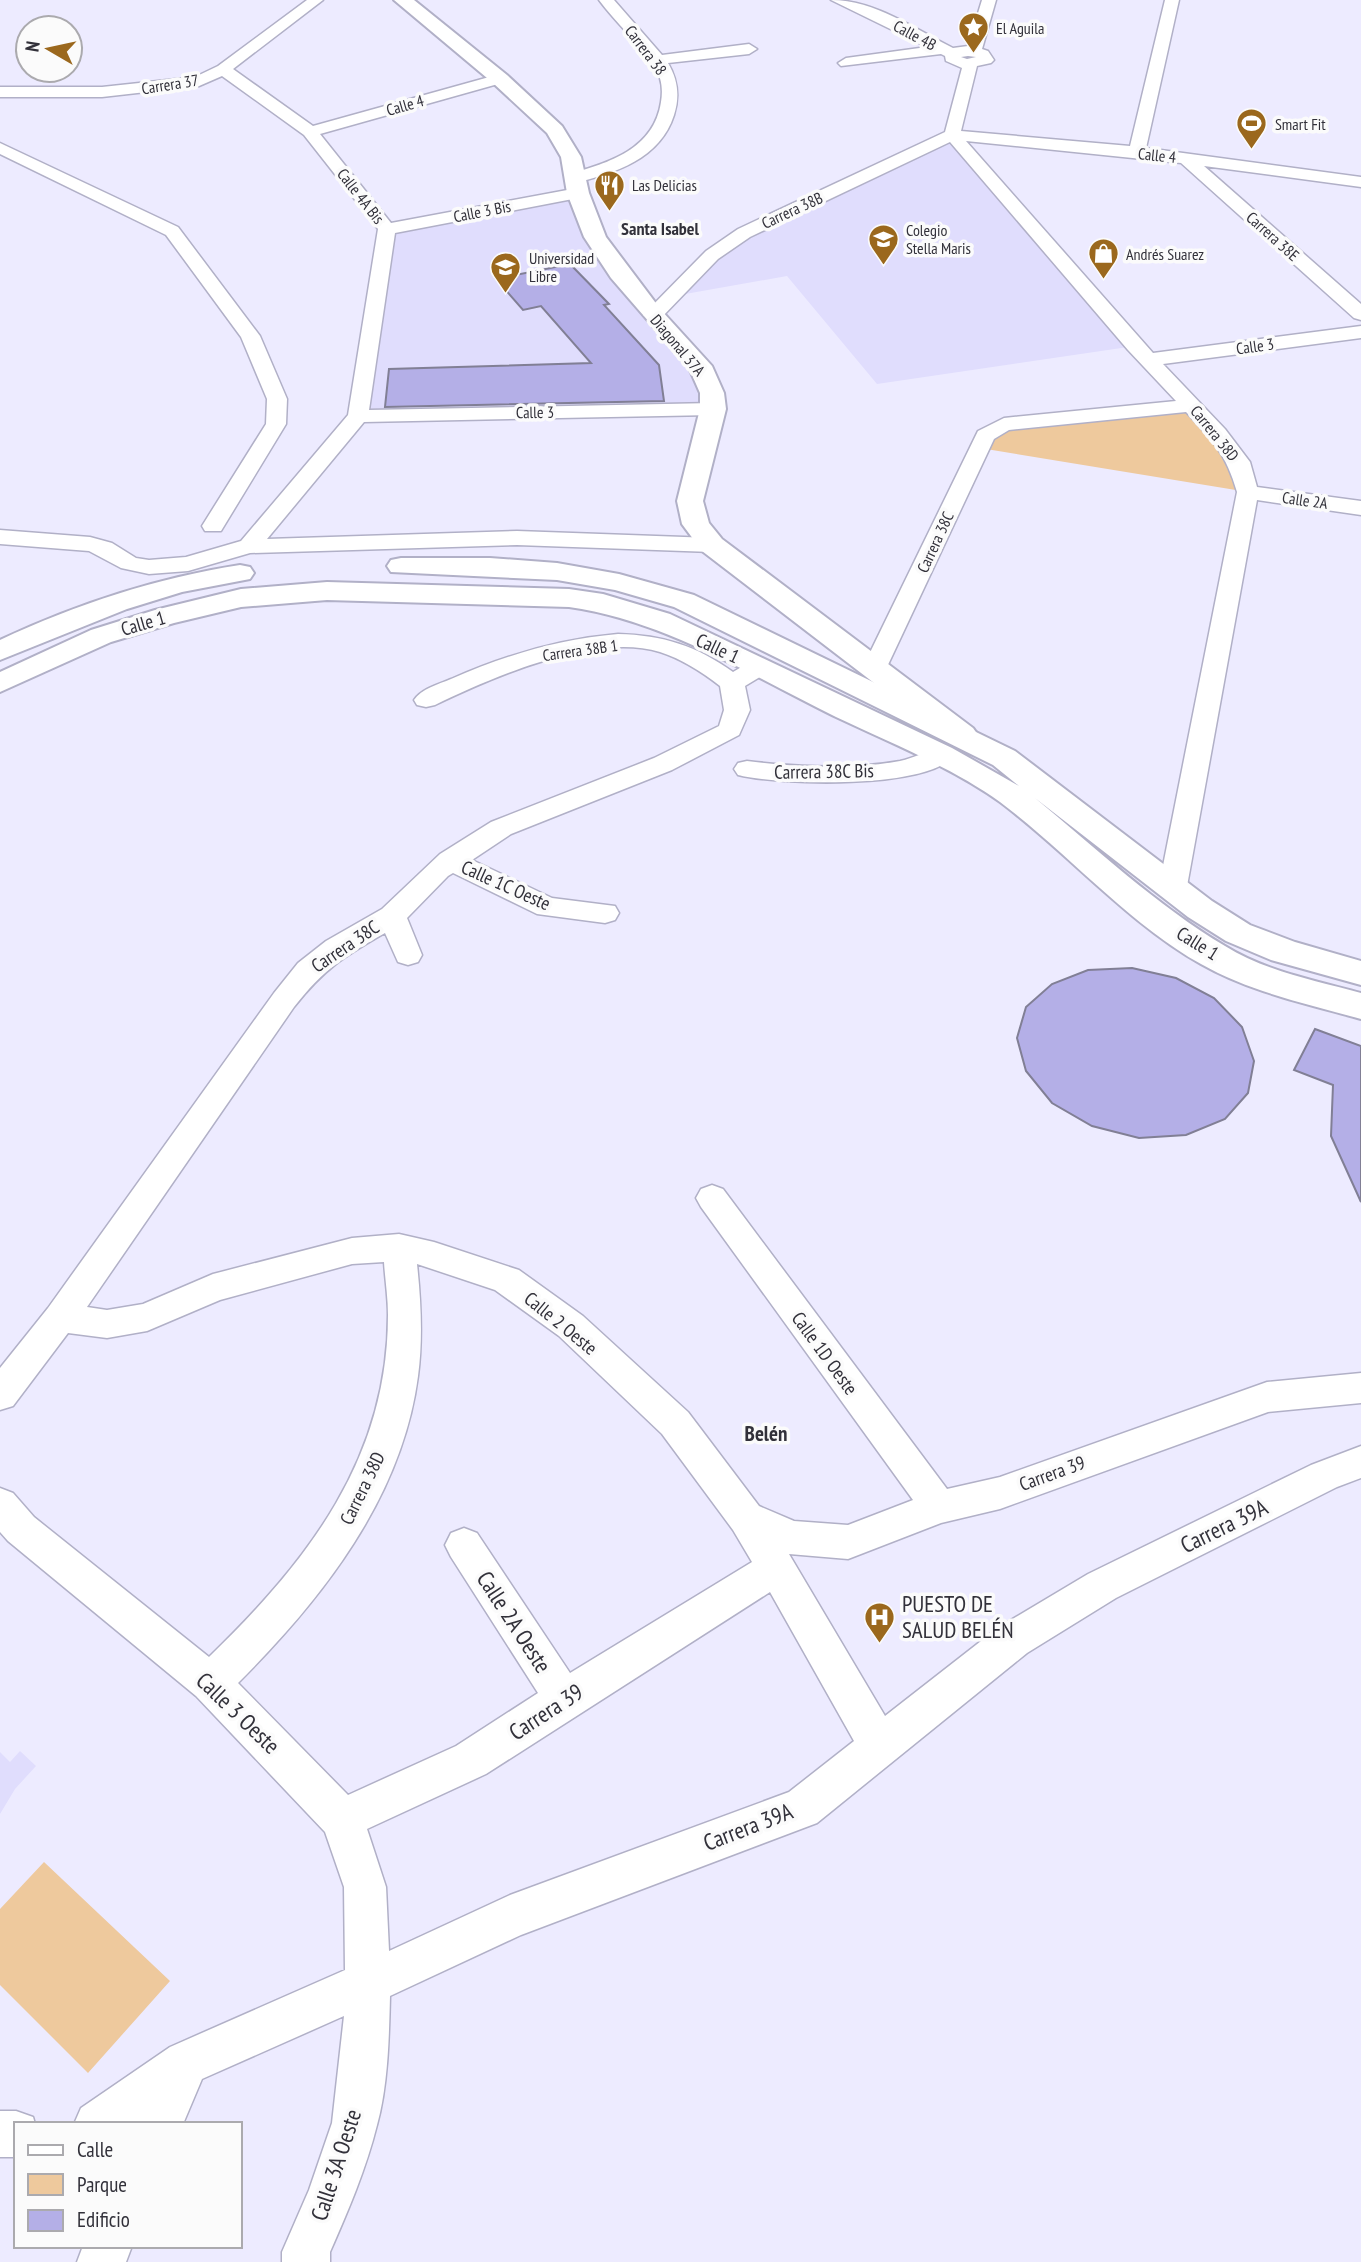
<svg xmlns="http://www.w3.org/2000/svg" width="1361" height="2262" font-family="'PT Sans Narrow',sans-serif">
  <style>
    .built { fill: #e0ddfd }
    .green { fill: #eec99d }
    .building { fill: #b4afe7; stroke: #817f95; stroke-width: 2 }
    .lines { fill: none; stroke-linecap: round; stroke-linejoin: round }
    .minor-casing { stroke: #b1b0c7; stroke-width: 3 }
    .tertiary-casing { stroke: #b1b0c7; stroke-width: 4 }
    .secondary-casing { stroke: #b1b0c7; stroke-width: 4 }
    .minor { fill: #fff; fill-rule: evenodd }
    .tertiary { fill: #fff; fill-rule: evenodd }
    .secondary { fill: #fff; fill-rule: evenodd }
    .labels { text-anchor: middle; stroke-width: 7; stroke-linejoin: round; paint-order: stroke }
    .far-poi-label { font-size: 16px; fill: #32313a; stroke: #fbfbfb; text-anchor: start }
    .far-street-label { font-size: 16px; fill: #32313a; stroke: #fbfbfb }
    .far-neighbourhood-label { font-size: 18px; font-weight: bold; fill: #32313a; stroke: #fbfbfb }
    .street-label { font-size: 19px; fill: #32313a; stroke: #fbfbfb }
    .neighbourhood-label { font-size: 21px; font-weight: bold; fill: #32313a; stroke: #fbfbfb }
    .near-street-label { font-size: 23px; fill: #32313a; stroke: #fbfbfb }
    .near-poi-label { font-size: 23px; fill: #32313a; stroke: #fbfbfb; text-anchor: start }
  </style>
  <rect width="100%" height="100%" fill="#edebff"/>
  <path class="built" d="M952 135 1135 346 877 384 787 276 674 296 712 255Z
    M578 193 595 237 700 366 713 409 358 416 387 229Z
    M20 1751 36 1766 15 1789 0 1814V1752L10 1762Z"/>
  <path class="green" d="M1193 405 1248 492 980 448 1004 424Z
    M44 1862 170 1981 88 2073 0 1985V1909Z"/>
  <path class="building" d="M570 264 609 304 604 305 659 365 664 401 385 407 389 369 591 363 541 306 523 310 496 279Z
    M1132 968 1176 978 1214 998 1242 1027 1254 1061 1248 1093 1225 1119 1186 1135 1139 1138 1092 1126 1052 1103 1026 1071 1017 1038 1026 1007 1052 984 1088 970Z
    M1315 1029 1361 1046V1202L1331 1136 1333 1085 1294 1070Z"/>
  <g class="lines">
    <defs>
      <path id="minor" d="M307 0H323L233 69 313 126 500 74 508 79 505 82 320 134 391 223 578 188 587 193 578 198 395 233 369 410 713 403 720 405 723 409 720 413 713 415 364 422 267 539 517 531 712 538 720 540 723 545 720 550 712 552 517 545 250 553 188 571 149 574 121 568 89 551 0 544V530L90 537 112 543 136 558 149 560 186 557 241 541 348 415 378 229 304 135 222 76 199 86 102 97H0V87H102L195 77 218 66Z
        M599 0H614L662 55 749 44 757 49 749 54 668 63C678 80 680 96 674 115 660 159 615 173 575 183L569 182 566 178 569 174C609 163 654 149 661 102 663 90 662 77 654 66 639 43 616 23 599 0Z
        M831 0C875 0 915 29 953 48L968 46 982 0H996L982 49 988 51 994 60 991 63 977 66 961 131 1130 146 1165 0H1179L1146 148 1361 177V187L1204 166 1361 304V320L1354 318 1181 163 966 141 1153 353 1361 326V338L1163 364 1225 429 1250 462 1257 487 1361 501V515L1257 500 1187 886 1183 893 1173 895 1163 893 1159 886 1237 492C1226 454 1213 440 1186 412L1009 430 994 439 886 669 883 674 874 676 865 674 862 669 978 431 1004 418 1176 401 1128 350 950 142 750 237 718 259 660 319 653 321 643 315 706 251 738 229 945 132 962 68 946 61 945 56 941 54 841 66 838 63 846 58 927 47ZM968 56 976 57 967 59 961 57Z
        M0 143 178 227 260 336 287 399 286 424 221 531H205L202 526 266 424 267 399 241 337 166 235 0 154Z
        M618 634C663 635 697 646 733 672L750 662 759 660 768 662 771 667 768 672 745 686 750 710 739 735 672 770 511 834 472 860 552 898 615 906 619 913 615 920 605 923 537 914 453 873 448 876 407 918 422 955 418 962 408 965 398 962 385 933C343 957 324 969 294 1007L87 1307 107 1310 143 1304 213 1274 352 1238 399 1234 434 1242 519 1270 583 1316 688 1412 759 1506 794 1521 848 1525 913 1500 701 1207 696 1198 701 1189 712 1185 723 1189 947 1489 1000 1477 1267 1382 1361 1373V1403L1268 1412 1000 1509 941 1523 848 1559 789 1554 885 1716 999 1627 1088 1574 1311 1465 1361 1446V1478L1337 1487 1116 1598 1027 1653 817 1823 521 1935 390 1996C389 2037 388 2086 377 2125 366 2169 348 2211 330 2252V2262H282V2252L309 2190 332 2123 344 2016 202 2079 183 2124H74L81 2108 170 2047 345 1970 344 1887 325 1832 196 1696 8 1541 0 1532V1488L13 1493 34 1517 209 1657C308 1561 388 1459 388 1315 388 1297 385 1279 384 1262L352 1264 220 1300 147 1331 107 1338 68 1333 13 1406 0 1410V1368L48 1308 274 993 298 963 326 941 382 909 440 854 491 822 654 758 719 726 724 710 720 686C702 672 682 659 660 652 595 632 493 677 435 705L426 707 417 705 414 700C421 689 439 684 451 679 505 655 560 639 618 634ZM417 1264 495 1290 559 1336 662 1434 733 1530 752 1562 570 1673 477 1533 464 1528 451 1533 445 1545 451 1557 538 1693 456 1746 348 1795 238 1683C322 1599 402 1498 418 1376 423 1339 421 1302 417 1264ZM770 1592 854 1741 789 1792 510 1895 389 1951 386 1887 367 1829 486 1774Z
        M941 747 950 749 954 755C930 790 777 785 738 775L734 769 738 763 747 761C797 767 850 770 900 761 914 758 927 751 941 747Z
        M0 2111H16L33 2117 35 2124H16V2157H0Z
        M83 2246H132L126 2262H77Z"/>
      <path id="tertiary" d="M394 0H414L507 75 562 126 581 157 589 193 606 237 661 310 712 366 724 393 726 409 703 501 709 523 722 539 973 728 978 735 973 742 962 745 951 742 702 551 682 524 677 501 700 409V393L689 368 611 278 584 237 567 193 561 157 547 133 493 83Z"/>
      <path id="secondary" d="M401 558H490L557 563 619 574 694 595 1015 751 1212 901 1250 925 1295 942 1361 961V985L1271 960 1226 941 1188 917 1035 798C1096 848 1156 905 1225 946 1265 971 1316 981 1361 993V1019C1308 1004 1250 992 1201 964 1129 924 1067 852 1000 802 953 768 889 742 836 717 751 675 663 620 569 607L327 600 241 607 174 623 111 642 0 692V672L91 630 155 610 241 589 327 582 569 589 603 594 670 614 952 748 1019 786 993 765 674 607 615 590 557 580 391 572 387 566 391 560Z
        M240 565 250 567 254 573 250 579 182 592 127 609 0 660V640C77 604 156 578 240 565Z"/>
    </defs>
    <use href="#minor" class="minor-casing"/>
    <use href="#tertiary" class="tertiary-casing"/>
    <use href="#secondary" class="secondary-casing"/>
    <use href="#minor" class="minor"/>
    <use href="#tertiary" class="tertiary"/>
    <use href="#secondary" class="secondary"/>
  </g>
  <defs>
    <symbol id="sight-pin" viewBox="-11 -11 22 30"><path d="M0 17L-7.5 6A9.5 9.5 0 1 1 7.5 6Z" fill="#9b681d" stroke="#fbfbfb"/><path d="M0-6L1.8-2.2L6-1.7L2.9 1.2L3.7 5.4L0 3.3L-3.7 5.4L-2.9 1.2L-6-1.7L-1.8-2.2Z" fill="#fff"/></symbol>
    <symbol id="stadium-pin" viewBox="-11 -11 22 30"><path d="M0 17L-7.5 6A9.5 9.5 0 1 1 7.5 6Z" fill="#9b681d" stroke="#fbfbfb"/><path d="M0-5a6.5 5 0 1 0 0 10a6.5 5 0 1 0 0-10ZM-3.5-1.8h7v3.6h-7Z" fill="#fff"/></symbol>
    <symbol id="restaurant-pin" viewBox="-11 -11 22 30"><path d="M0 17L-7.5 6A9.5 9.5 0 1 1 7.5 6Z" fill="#9b681d" stroke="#fbfbfb"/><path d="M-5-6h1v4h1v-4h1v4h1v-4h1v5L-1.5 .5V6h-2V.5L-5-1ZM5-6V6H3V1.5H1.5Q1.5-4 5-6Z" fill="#fff"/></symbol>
    <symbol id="school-pin" viewBox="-11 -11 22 30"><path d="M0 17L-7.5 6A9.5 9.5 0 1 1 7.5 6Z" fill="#9b681d" stroke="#fbfbfb"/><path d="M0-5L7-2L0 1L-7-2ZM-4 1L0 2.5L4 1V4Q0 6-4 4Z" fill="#fff"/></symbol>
    <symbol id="shop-pin" viewBox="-11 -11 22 30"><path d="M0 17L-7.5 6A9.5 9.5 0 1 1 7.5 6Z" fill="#9b681d" stroke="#fbfbfb"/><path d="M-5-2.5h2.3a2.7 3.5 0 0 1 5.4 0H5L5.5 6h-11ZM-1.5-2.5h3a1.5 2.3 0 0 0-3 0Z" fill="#fff"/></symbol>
    <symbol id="university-pin" viewBox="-11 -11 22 30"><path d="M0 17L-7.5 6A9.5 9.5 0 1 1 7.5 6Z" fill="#9b681d" stroke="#fbfbfb"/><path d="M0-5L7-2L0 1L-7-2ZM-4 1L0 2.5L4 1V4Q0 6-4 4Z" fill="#fff"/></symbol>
    <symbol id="hospital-pin" viewBox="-11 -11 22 30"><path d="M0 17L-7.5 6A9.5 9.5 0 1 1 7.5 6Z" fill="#9b681d" stroke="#fbfbfb"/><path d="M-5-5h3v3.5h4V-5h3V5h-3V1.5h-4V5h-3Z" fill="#fff"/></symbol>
  </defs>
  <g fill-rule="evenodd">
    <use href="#sight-pin" x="956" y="10" width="35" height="47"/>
    <use href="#stadium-pin" x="1234" y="106" width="35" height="47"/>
    <use href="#restaurant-pin" x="592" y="168" width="35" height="47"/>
    <use href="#school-pin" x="866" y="222" width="35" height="47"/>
    <use href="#shop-pin" x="1086" y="236" width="35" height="47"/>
    <use href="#university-pin" x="488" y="250" width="35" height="47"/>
    <use href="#hospital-pin" x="862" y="1600" width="35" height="47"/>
  </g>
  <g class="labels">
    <g class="far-poi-label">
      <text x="996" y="34">El Aguila</text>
      <text x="1275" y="130">Smart Fit</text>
      <text x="632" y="191">Las Delicias</text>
      <text x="906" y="236">Colegio<tspan x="906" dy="18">Stella Maris</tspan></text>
      <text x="1126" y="260">Andrés Suarez</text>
      <text x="529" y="264">Universidad<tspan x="529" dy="18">Libre</tspan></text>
    </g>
    <g class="far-street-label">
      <text transform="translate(915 35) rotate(28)" y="6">Calle 4B</text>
      <text transform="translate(646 50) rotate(53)" y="6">Carrera 38</text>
      <text transform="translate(170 84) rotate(-9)" y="6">Carrera 37</text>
      <text transform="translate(405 105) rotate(-16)" y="6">Calle 4</text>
      <text transform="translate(1157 155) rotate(6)" y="6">Calle 4</text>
      <text transform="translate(361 196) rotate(52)" y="6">Calle 4A Bis</text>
      <text transform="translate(792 210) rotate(-25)" y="6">Carrera 38B</text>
      <text transform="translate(482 211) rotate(-11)" y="6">Calle 3 Bis</text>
      <text transform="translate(1273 236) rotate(42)" y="6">Carrera 38E</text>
      <text transform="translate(678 345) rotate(50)" y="6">Diagonal 37A</text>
      <text transform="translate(1255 346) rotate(-8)" y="6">Calle 3</text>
      <text transform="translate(535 412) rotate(-1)" y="6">Calle 3</text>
      <text transform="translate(1215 433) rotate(51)" y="6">Carrera 38D</text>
      <text transform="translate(1305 500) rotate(8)" y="6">Calle 2A</text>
      <text transform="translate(935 542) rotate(-65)" y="6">Carrera 38C</text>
      <text transform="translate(580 650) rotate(-8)" y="6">Carrera 38B 1</text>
    </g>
    <g class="far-neighbourhood-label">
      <text x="660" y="235">Santa Isabel</text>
    </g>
    <g class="street-label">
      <text transform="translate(143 623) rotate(-16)" y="7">Calle 1</text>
      <text transform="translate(718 648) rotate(25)" y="7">Calle 1</text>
      <text transform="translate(824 771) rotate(-1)" y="7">Carrera 38C Bis</text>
      <text transform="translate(506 885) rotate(24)" y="7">Calle 1C Oeste</text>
      <text transform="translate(1198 943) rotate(32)" y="7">Calle 1</text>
      <text transform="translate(345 946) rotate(-34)" y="7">Carrera 38C</text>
      <text transform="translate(561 1323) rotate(39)" y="7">Calle 2 Oeste</text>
      <text transform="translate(825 1353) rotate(54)" y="7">Calle 1D Oeste</text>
      <text transform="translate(1052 1473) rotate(-20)" y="7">Carrera 39</text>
      <text transform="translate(362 1488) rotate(-64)" y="7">Carrera 38D</text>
    </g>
    <g class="neighbourhood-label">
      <text x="766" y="1441">Belén</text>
    </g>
    <g class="near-street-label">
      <text transform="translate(1224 1526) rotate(-26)" y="8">Carrera 39A</text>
      <text transform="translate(514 1622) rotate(57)" y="8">Calle 2A Oeste</text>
      <text transform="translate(546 1712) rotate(-33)" y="8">Carrera 39</text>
      <text transform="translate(238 1713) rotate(44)" y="8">Calle 3 Oeste</text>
      <text transform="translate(748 1827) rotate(-21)" y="8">Carrera 39A</text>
      <text transform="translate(336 2165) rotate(-72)" y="8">Calle 3A Oeste</text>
    </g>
    <g class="near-poi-label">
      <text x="902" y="1612">PUESTO DE<tspan x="902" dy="26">SALUD BELÉN</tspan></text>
    </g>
  </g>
  <rect x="14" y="2122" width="228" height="126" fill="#fbfbfb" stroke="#abaaae" stroke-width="2"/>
  <rect x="28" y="2145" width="35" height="10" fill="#ffffff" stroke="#abaaae" stroke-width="2"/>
  <text x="77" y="2157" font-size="21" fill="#32313a">Calle</text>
  <rect x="28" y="2174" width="35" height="21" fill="#eec99d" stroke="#abaaae" stroke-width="2"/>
  <text x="77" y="2192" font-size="21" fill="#32313a">Parque</text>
  <rect x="28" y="2210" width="35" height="21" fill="#b4afe7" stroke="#abaaae" stroke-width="2"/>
  <text x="77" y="2227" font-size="21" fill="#32313a">Edificio</text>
  <g transform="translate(49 49) rotate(279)"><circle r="33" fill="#fbfbfb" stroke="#abaaae" stroke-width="2"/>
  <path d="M0-5L12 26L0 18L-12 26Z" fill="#9b681d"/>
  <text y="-10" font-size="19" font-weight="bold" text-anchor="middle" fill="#32313a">N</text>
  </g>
</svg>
